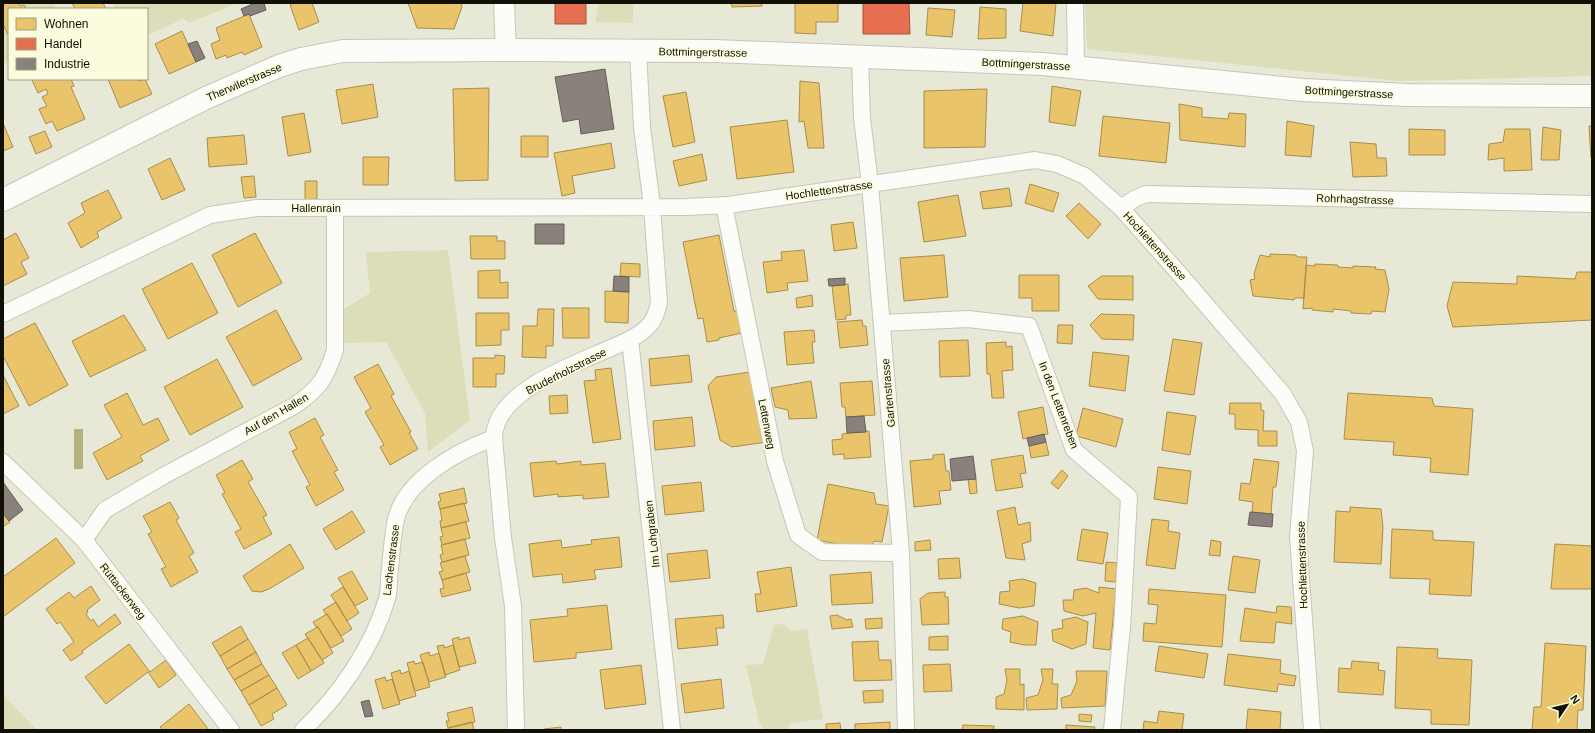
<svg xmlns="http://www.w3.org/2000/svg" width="1595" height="733" font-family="Helvetica,sans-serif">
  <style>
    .green { fill: #dcddb9 }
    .water { fill: #b3b380 }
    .homes { fill: #e9c46a; stroke: #a88e4c }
    .shops { fill: #e76f51; stroke: #a6523a }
    .industry { fill: #8a817c; stroke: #655f59 }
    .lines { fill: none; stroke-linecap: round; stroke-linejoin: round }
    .minor-casing { stroke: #c6c6b9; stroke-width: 18 }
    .tertiary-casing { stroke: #c6c6b9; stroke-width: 22 }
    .secondary-casing { stroke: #c6c6b9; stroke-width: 24 }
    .minor { stroke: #fcfcf9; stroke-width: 16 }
    .tertiary { stroke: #fcfcf9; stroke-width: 20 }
    .secondary { stroke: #fcfcf9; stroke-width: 22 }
    .labels { text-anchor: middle; stroke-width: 4; stroke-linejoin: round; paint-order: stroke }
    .street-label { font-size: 11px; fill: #101006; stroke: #fbfcdd }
  </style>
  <rect width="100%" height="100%" fill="#e8e8d7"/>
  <path class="green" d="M3 3H53L56 9H9V62L3 64Z
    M113 3H238L189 23 183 19 147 35V9H115Z
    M599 3H633V23L595 22Z
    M1085 3H1592V76L1399 81 1087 49Z
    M448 250 470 420 428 452 425 413 386 342 344 343V309L370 293 366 252Z
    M784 624 791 631 807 629 823 719 790 723 787 730H765L759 722 746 665 763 664 774 625Z
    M3 695 37 730H3Z"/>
  <path class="water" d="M74 429H83V469H74Z"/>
  <path class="homes" d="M7 3H18L20 6 24 5 26 9H9V35H8L3 24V5Z
    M72 3H103L106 9H75Z
    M294 3H312L319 22 299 30 290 5Z
    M408 3H461L462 7 454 29 417 28Z
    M731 3H762V6L732 7Z
    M795 3H838V22H816V34L795 33Z
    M1023 3H1056L1053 36 1020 31Z
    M980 7 1006 9V38L978 39Z
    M928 8 955 10 952 37 926 35Z
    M249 14 262 47 244 55 242 52 227 58 226 55 216 59 211 44 220 40 216 28Z
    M182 31 196 62 169 74 155 44Z
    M34 79H71L74 86 71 87 85 119 57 131 52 121 46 124 39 109 47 106 42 97 48 94 46 89 38 93 32 80Z
    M108 79H138V81L145 79 152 94 120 108Z
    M800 81 819 83 824 148H808L804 121 799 122Z
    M373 84 378 117 342 124 336 90Z
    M1052 86 1081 91 1075 126 1049 122Z
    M489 88 488 180 455 181 453 89Z
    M987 89 985 147 924 148V91Z
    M686 92 695 142 673 147 663 96Z
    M1179 104 1202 108V117L1228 119 1229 113 1246 114 1245 147 1180 140Z
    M304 113 311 152 288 156 282 117Z
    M1103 116 1170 123 1166 163 1099 156Z
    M787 120 794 172 737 179 730 127Z
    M1287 121 1314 126 1311 157 1285 155Z
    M3 123 13 147 3 151Z
    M1589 126H1592V158H1591Z
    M1543 127 1561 130 1559 160H1541Z
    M1409 129 1445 130V155H1409Z
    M1505 129H1530L1532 170 1504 171V158L1488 160 1489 144 1503 142Z
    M45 131 52 147 36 154 29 137Z
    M244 135 247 164 209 167 207 138Z
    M521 136H548V157H521Z
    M1350 142 1376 144 1377 158H1386L1387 176 1353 177Z
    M611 143 615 168 572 176 575 193 562 196 554 153Z
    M702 154 707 180 679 186 673 161Z
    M363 157H389L388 185H363Z
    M170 158 185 190 162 200 148 169Z
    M254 176 256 197 244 198 241 177Z
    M305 181H317V199L305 200Z
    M1030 184 1059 193 1053 212 1025 203Z
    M1009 188 1012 206 983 209 980 192Z
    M108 190 122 218 97 232 99 237 81 248 68 223 85 213 81 203Z
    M958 195 966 236 924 242 918 202Z
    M1079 203 1101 224 1088 239 1066 216Z
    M853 222 857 248 834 251 831 225Z
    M16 233 29 258 21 262 27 274 3 286V240Z
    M255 233 282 283 238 307 212 255Z
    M719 235 734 311H737L742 333 719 338V340L707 342 703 318 698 319 683 242Z
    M470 236H497V241H505V259H471Z
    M804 250 808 281 787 283 788 290 767 293 763 262 782 260 781 252Z
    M1270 254 1296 255 1297 257H1307L1304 298H1295L1294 300 1253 296 1250 280 1255 279 1254 274 1260 255 1270 257Z
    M944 255 948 297 904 301 900 258Z
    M192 263 218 313 168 339 142 289Z
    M621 263 640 264V277L620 276Z
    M1315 264 1338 265V267L1353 268V266L1376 267 1375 269 1385 270 1389 289 1385 312 1372 311 1371 314 1351 313V311L1333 309V312L1312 310V308L1303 309 1306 265 1315 266Z
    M500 270V283L508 282V298H478V271Z
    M1577 272H1592V320L1453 327 1447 306 1453 282 1517 284V276L1575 279Z
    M1019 275H1059V311H1032V298H1019Z
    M1102 276H1133V300L1098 299 1088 286Z
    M848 284 851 315H846V319L836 320 832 286Z
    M605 291 629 292 628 323 605 322Z
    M812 295 813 306 797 308 796 298Z
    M562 308H589V338H563Z
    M538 309H554L553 346H546V358L522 357 523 326H537Z
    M276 310 302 359 253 386 226 337Z
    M476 313H509V330H501V345L476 346Z
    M1101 314 1134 315 1133 340 1102 339 1090 325Z
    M124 315 146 350 90 377 72 341Z
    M862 320 863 326H866L868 345 840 348 837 322Z
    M35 323 68 385 29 406 3 356V339Z
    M1058 325H1073L1072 344 1057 343Z
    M814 330 815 342H812L814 363 787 365 784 332Z
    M1173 339 1202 343 1194 395 1164 391Z
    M968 340 970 376 940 377 939 341Z
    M1006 342V347L1012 346 1013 370 1002 371 1004 398H992L990 374H987L986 343Z
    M1093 352 1129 356 1125 391 1089 386Z
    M495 355 505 356 504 374H496V387H473V358H495Z
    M689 355 692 382 651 386 649 359Z
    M217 359 243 407 190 435 164 387Z
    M378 364 394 394 391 396 411 432 409 433 418 449 390 465 380 447 384 445 365 412 371 408 354 377Z
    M611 368 621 439 593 443 584 381 596 380 595 370Z
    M757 371 767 442 732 447 720 440 708 386 716 377Z
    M3 375 19 406 3 414Z
    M811 381 817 418 789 419 788 410 775 407 771 388Z
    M872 381 875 415 846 417 845 407H842L840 383Z
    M127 393 143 425 158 418 169 440 140 456 143 461 107 480 93 453 122 437 104 405Z
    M1348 393 1432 398 1434 406 1473 409 1468 475 1430 472 1431 458 1393 455 1394 442 1344 439Z
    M567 395 568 413 550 414 549 396Z
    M1230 403H1261V410L1264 411 1263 431H1277V446H1258V430L1235 429V414H1229Z
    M1043 407 1048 434 1023 439 1018 412Z
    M1083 408 1123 419 1116 447 1076 436Z
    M1167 412 1196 416 1190 455 1162 450Z
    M692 417 695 446 655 450 653 421Z
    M315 418 324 435 320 437 338 470 334 472 344 490 316 506 306 487 310 485 292 451 297 449 289 432Z
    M869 431 871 457 844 459V454L833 455 832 440 842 439V434Z
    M1046 442 1049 455 1031 458 1029 446Z
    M944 454 946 471H949L951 490 939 491 941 504 914 507 910 461 933 459V455Z
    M1023 455 1026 473 1020 474 1023 487 996 491 991 460Z
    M1254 459 1279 462 1276 487H1273L1271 514 1252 512 1253 502 1239 500 1241 483 1250 484Z
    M242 460 253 479 248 482 267 515 263 517 272 534 244 549 235 532 241 529 222 494 225 493 216 475Z
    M556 461 557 464 581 461V465L605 463 609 497 583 499V495L558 497V494L534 497 530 463Z
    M1158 467 1191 471 1187 504 1154 499Z
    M1062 470 1068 476 1058 489 1051 483Z
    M968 479H976L977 493 970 494Z
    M701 482 704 511 665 515 662 486Z
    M828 484 874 493 876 504 889 506 882 542 874 541 870 550 817 540Z
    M464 488 467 503 440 509 438 502 441 501 439 494Z
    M170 502 179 518 176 520 194 553 189 556 198 572 171 587 161 569 166 567 148 534 152 532 143 516Z
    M464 503 469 521 441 528 440 521 442 520 440 509Z
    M1015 507 1018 525 1030 522 1031 541 1022 544 1025 560 1006 558 997 511Z
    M1350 507 1381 509 1383 527 1381 564 1334 562 1336 511 1350 512Z
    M352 511 365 532 336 550 323 529Z
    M3 513 10 522 3 527Z
    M1152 519 1169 521 1168 531 1180 533 1175 569 1146 565Z
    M466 522 470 538 442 545 440 537 443 536 441 528Z
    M1082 529 1108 533 1103 564 1077 560Z
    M1392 529 1433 531V540L1474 542 1471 596 1429 594 1430 579 1390 578Z
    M619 537 622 567 594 570 596 579 563 583 562 574 533 577 529 544 561 540 562 548 592 544 591 540Z
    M56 538 75 563 3 617V577Z
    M465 539 469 555 442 562 440 555 443 554 441 545Z
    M930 540 931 550 915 551V542Z
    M1211 540 1221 542 1220 556 1209 555Z
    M290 544 304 568 269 589 261 592 252 591 243 576Z
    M1555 544 1592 546V589H1551Z
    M707 550 710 578 670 582 667 554Z
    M465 556 470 572 442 580 439 572 443 571 440 563Z
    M1233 556 1260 560 1255 593 1228 590Z
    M959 558 961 578 939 579 938 559Z
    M1106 562 1117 563 1116 582 1105 581Z
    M791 567 797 606 757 612 755 594H761L757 572Z
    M352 571 368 599 355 606 338 578Z
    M871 572 873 603 832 605 830 575Z
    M466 573 471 590 442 597 440 589 444 588 442 580Z
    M1023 579 1036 583 1034 606 1019 608 999 604 1000 592 1010 591 1009 581Z
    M91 586 100 600 87 610 88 612 86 614 91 621 93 619 98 627 115 614 121 623 82 651 83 653 71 661 63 650 74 642 60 622 57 624 46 609 69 592 74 598Z
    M343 587 359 613 347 621 331 595Z
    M1099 587 1116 589 1110 650 1093 648 1096 613 1083 616 1064 611 1063 600H1073L1074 590 1086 588 1099 593Z
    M1149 589 1226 595 1222 647 1143 641 1144 623 1156 624 1158 605 1148 604Z
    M945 592V597H948L949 624 922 625 920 599 928 593Z
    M336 602 352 629 341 636 327 614H326L323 610Z
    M607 605 612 649 576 653V658L534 662 530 620 568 616 567 609Z
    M1277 606 1291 607 1292 624 1276 622 1274 643 1240 641 1245 608 1276 613Z
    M327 614 344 641 331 648 318 627H316L313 622Z
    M723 615 724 628H716L718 645 678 649 675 619Z
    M837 615 847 620 851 619 853 627 832 629 830 616Z
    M1023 616 1038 622 1036 645H1024L1010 642 1011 632 1002 629 1003 619Z
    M1076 617 1088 622 1086 644 1072 649 1053 641 1052 630 1063 628 1062 620Z
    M882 618V628L866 629 865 619Z
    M241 626 248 639 220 656 212 643Z
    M318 627 333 653 322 660 305 634Z
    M948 636V650H929V637Z
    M459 637V640L469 637 476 663 459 667 452 639Z
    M308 638 324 663 311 671 296 645Z
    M248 639 256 652 227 669 220 656Z
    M878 641 879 660H891L892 680 854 681 852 642Z
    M1545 643 1586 646 1583 710H1578L1577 730H1532L1534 707H1541Z
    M129 644 150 672 166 660 176 675 159 688 148 672 106 704 85 677Z
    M296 645 311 671 298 679 282 653Z
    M444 645V648L453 645 460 670 445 675 437 646Z
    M1159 646 1208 654 1204 678 1155 671Z
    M1397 647 1438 649 1437 658 1472 660 1469 725 1431 724V710L1395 708Z
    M256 652 262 664 234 680 227 669Z
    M429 652 430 656 439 653 446 677 429 682 420 655Z
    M1228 654 1281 660 1280 673 1296 676 1294 686 1278 684 1277 692 1224 685Z
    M414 661 415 664 423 662 430 687 415 691 407 663Z
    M1352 661 1379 663 1378 670 1385 671 1383 695 1338 692 1339 668 1351 669Z
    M262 664 269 675 241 691 234 680Z
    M950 664 952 691 924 692 923 665Z
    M641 665 646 704 605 709 600 670Z
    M1005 669H1020V685L1024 684V710L996 709V697L1004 694 1007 680Z
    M1041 669H1053L1052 684H1058L1057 709 1027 710 1026 698 1038 695 1043 680Z
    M400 670 401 674 409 671 416 696 399 701 391 673Z
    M1076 671H1107L1105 706 1062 708 1061 698 1071 695 1077 681Z
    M269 675 277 688 249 705 241 691Z
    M385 677 386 681 392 679 400 704 383 709 375 680Z
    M721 679 724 708 685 713 681 684Z
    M277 688 287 705 272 714 274 719 261 726 249 705Z
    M883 690V702L864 703 863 691Z
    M189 704 209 730H163L160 727Z
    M472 707 475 722 448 728 446 721H449L447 713Z
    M1248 709 1281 712 1280 730H1246Z
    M1159 711 1184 714 1182 730H1143L1144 721 1157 723Z
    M1079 714 1092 715 1091 722 1079 721Z
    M472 722 474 730H448V728Z
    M890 722V730H855V724Z
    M840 723 841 730H826V724Z
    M963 725 994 726V730H962Z
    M1066 725 1095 727 1094 730H1066Z
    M561 727V730H545L544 729Z"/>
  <path class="shops" d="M555 3H586V24H555Z
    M863 3H909L910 34H863Z"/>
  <path class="industry" d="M255 3H264L266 10 250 16 249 14 244 16 241 9Z
    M197 41 205 58 196 62 188 44Z
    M605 69 614 129 581 134 579 119 563 122 555 77Z
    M535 224H564V244H535Z
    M614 276 629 277V292L613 291Z
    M845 278V285L829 286 828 279Z
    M864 416 866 432 847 433 846 417Z
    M1044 434 1046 442 1029 446 1027 438Z
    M973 456 976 479 952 481 950 459Z
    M3 482 23 510 9 521 3 513Z
    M1250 512 1273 514 1272 527 1248 525Z
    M369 700 373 716 365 717 361 702Z"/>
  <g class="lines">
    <defs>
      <path id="minor" d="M1075 3 1076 67
        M860 57 862 118 870 184 901 553 906 730
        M724 205 775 461 798 535 822 552 901 553
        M1121 208 1136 198 1146 194 1592 204
        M3 314 210 215 257 208 686 207 728 205 1035 160 1057 164 1085 176 1121 208 1176 270 1283 394 1299 422 1305 451 1298 537 1312 730
        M882 323 968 319 1029 326 1074 450 1129 497 1122 627 1112 730
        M630 339 672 730
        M3 462 84 540 231 730
        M84 540 105 510 165 475 294 406C319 389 326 379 335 350V208
        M303 730C340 695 372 648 387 599 389 592 389 585 389 578 391 560 392 541 395 524 402 481 457 451 494 438
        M516 730 513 606 503 538 494 438C494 433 495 428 497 423 512 385 578 363 613 347 626 341 642 335 651 323 656 317 657 310 659 303L652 206 642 127 638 51"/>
      <path id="tertiary" d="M504 3 506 50"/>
      <path id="secondary" d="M3 200 206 98 279 66 301 59 343 51 506 50 715 51 1042 64 1303 90 1407 95 1592 96"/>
    </defs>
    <use href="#minor" class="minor-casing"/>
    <use href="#tertiary" class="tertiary-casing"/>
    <use href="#secondary" class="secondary-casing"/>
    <use href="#minor" class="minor"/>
    <use href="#tertiary" class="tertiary"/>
    <use href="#secondary" class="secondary"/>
  </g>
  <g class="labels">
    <g class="street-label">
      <text transform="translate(703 52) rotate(1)" y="4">Bottmingerstrasse</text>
      <text transform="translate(1026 64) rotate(3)" y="4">Bottmingerstrasse</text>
      <text transform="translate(244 82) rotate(-23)" y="4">Therwilerstrasse</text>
      <text transform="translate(1349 92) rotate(3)" y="4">Bottmingerstrasse</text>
      <text transform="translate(829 190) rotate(-8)" y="4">Hochlettenstrasse</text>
      <text transform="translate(1355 199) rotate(2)" y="4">Rohrhagstrasse</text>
      <text x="316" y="212">Hallenrain</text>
      <text transform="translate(1155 246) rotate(48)" y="4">Hochlettenstrasse</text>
      <text transform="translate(566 371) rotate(-27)" y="4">Bruderholzstrasse</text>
      <text transform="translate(888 393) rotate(-95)" y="4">Gartenstrasse</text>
      <text transform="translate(1059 405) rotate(69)" y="4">In den Lettenreben</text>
      <text transform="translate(276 414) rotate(-30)" y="4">Auf den Hallen</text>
      <text transform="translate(767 424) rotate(79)" y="4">Lettenweg</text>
      <text transform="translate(652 534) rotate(-96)" y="4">Im Lohgraben</text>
      <text transform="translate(391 560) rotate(-83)" y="4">Lachenstrasse</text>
      <text transform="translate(1302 565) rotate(-92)" y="4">Hochlettenstrasse</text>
      <text transform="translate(123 591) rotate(52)" y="4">Rüttackerweg</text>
    </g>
  </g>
  <rect width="1595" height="733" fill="none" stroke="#101006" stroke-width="8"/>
  <rect x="8" y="8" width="140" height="72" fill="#fbfcdd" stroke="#9d9e87"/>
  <rect x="16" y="18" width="20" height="12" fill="#e9c46a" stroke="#9d9e87"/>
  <text x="44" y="28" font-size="12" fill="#101006">Wohnen</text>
  <rect x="16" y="38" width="20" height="12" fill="#e76f51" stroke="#9d9e87"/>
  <text x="44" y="48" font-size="12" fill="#101006">Handel</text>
  <rect x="16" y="58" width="20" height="12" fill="#8a817c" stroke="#9d9e87"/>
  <text x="44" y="68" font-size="12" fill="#101006">Industrie</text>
  <g transform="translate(1567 705) rotate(55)" stroke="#fbfcdd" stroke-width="3" paint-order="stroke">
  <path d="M0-3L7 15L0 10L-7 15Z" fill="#101006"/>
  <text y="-6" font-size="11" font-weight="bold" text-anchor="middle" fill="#101006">N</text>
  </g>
</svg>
